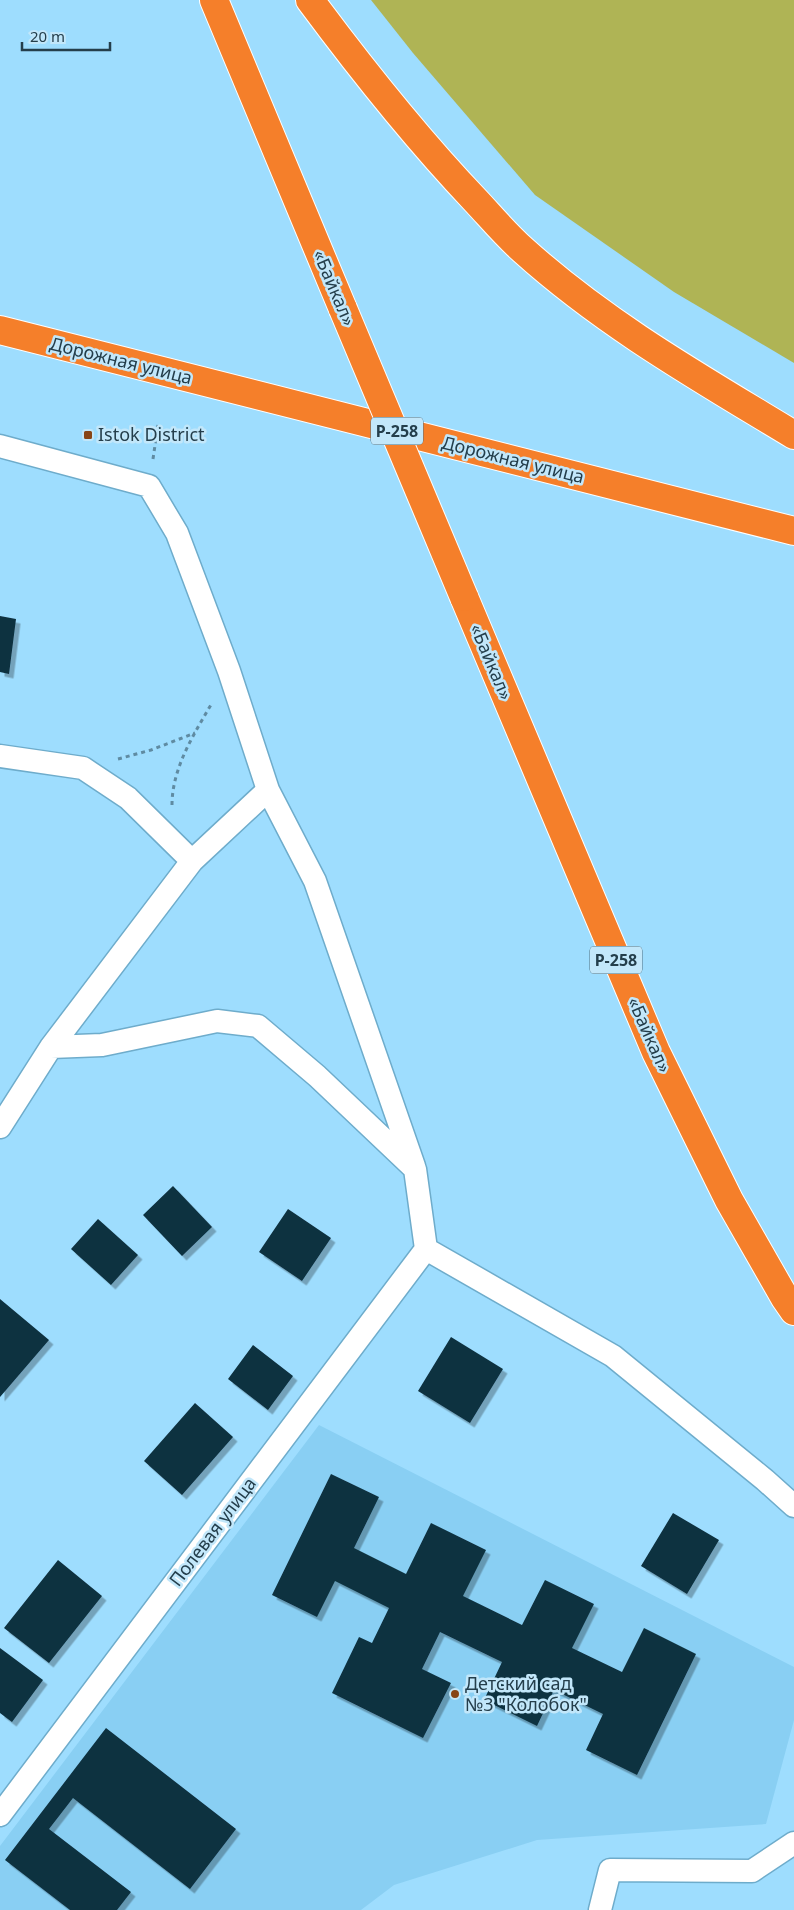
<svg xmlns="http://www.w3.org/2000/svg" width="794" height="1910" font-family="'Noto Sans',sans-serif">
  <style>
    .built { fill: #89cff3 }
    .green { fill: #afb455 }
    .building { fill: #0f303f; filter: url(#shadow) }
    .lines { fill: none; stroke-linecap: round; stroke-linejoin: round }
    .street-casing { stroke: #6eaccb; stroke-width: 25 }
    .highway-casing { stroke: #fff; stroke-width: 30 }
    .path { stroke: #5f8ba2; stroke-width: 3; stroke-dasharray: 4 4; stroke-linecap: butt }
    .street { stroke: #fff; stroke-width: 22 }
    .highway { stroke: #f57f2a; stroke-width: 28 }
    .highway-bridge-casing { stroke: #fff; stroke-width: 30; stroke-linecap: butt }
    .highway-bridge { stroke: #f57f2a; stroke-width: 28 }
    .poi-dot { fill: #884516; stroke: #c2e7fa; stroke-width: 2 }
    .labels { text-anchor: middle; stroke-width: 5; stroke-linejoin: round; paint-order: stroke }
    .shield { fill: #c2e7fa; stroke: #537180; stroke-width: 1 }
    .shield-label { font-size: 16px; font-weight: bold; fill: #243e4b }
    .street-label { font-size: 18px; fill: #243e4b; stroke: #c2e7fa }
    .poi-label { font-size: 18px; fill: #243e4b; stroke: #c2e7fa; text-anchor: start }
  </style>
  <defs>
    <filter id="shadow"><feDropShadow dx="4.5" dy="4.5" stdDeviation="0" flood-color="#0004"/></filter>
  </defs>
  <rect width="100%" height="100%" fill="#9eddfe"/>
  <path class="built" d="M319 1425 794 1667V1720L766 1824 537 1840 394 1885 361 1910H0V1846Z"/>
  <path class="green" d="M371 0H794V363L674 292 535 195 413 53Z"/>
  <path class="building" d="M0 616 16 619 9 674 0 672Z
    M173 1186 212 1227 182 1256 143 1215Z
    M288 1209 331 1238 302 1281 259 1252Z
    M98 1219 138 1255 111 1285 71 1249Z
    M0 1299 49 1340 0 1397Z
    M451 1337 503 1369 470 1423 418 1391Z
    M253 1345 293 1376 268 1410 228 1379Z
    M195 1403 233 1437 182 1495 144 1461Z
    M331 1474 379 1497 354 1548 406 1574 431 1523 486 1550 463 1596 522 1625 545 1580 594 1604 572 1648 622 1672 644 1628 696 1654 637 1775 586 1750 603 1714 554 1690 537 1726 484 1700 502 1662 440 1632 422 1669 451 1683 423 1738 332 1693 359 1637 372 1643 389 1608 335 1581 317 1617 272 1595Z
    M673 1513 719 1540 687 1594 641 1566Z
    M58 1560 102 1596 49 1663 4 1628Z
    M0 1648 43 1680 12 1722 0 1713Z
    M106 1728 236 1829 190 1889 73 1798 49 1829 131 1892 117 1910H70L5 1860Z"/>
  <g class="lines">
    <defs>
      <path id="street" d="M0 446 149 486 177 533 229 671 268 790 192 861 51 1047 0 1127
        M0 756 83 768 128 798 192 861
        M268 790 315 881 414 1166
        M51 1047 102 1045 217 1021 258 1026 317 1076 415 1169 426 1249
        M426 1249 613 1356 765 1480 794 1506
        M0 1815 426 1249
        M600 1910 610 1870 752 1871 794 1843"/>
      <path id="highway" d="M214 0 343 309
        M310 0C362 70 416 138 476 201 491 217 506 235 523 250 605 324 700 378 794 435
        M0 330 794 531
        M464 597 656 1052 729 1200 785 1298 794 1311"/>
    </defs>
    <use href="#street" class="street-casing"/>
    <use href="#highway" class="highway-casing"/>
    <path class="path" d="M153 459 158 425
      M118 759 151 750 195 733
      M172 805C172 768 194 734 212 703"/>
    <use href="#street" class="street"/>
    <use href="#highway" class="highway"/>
    <defs>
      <path id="highway-bridge" d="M343 309 464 597"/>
    </defs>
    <use href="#highway-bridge" class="highway-bridge-casing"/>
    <use href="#highway-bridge" class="highway-bridge"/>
  </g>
  <g class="poi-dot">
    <rect x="83" y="430" width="10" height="10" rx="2.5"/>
    <circle cx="455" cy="1694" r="5"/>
  </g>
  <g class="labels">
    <g class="shield">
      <rect x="371" y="417.5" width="52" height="27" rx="4"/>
      <rect x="590" y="946.5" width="52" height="27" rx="4"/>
    </g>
    <g class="shield-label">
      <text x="397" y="437">Р-258</text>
      <text x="616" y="966">Р-258</text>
    </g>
    <g class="street-label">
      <text transform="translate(334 288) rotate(67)" y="6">«Байкал»</text>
      <text transform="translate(121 361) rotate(14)" y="6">Дорожная улица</text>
      <text transform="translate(513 460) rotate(14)" y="6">Дорожная улица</text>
      <text transform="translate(491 662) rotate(67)" y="6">«Байкал»</text>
      <text transform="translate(649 1035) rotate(66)" y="6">«Байкал»</text>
      <text transform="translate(213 1532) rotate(-53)" y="6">Полевая улица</text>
    </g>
    <g class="poi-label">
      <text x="98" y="441">Istok District</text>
      <text x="465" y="1690">Детский сад<tspan x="465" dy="21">№3 "Колобок"</tspan></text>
    </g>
  </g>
  <path d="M22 42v8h88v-8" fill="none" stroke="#243e4b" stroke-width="2.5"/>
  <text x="30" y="42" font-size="15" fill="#243e4b" stroke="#c2e7fa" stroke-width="4" paint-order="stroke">20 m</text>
</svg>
